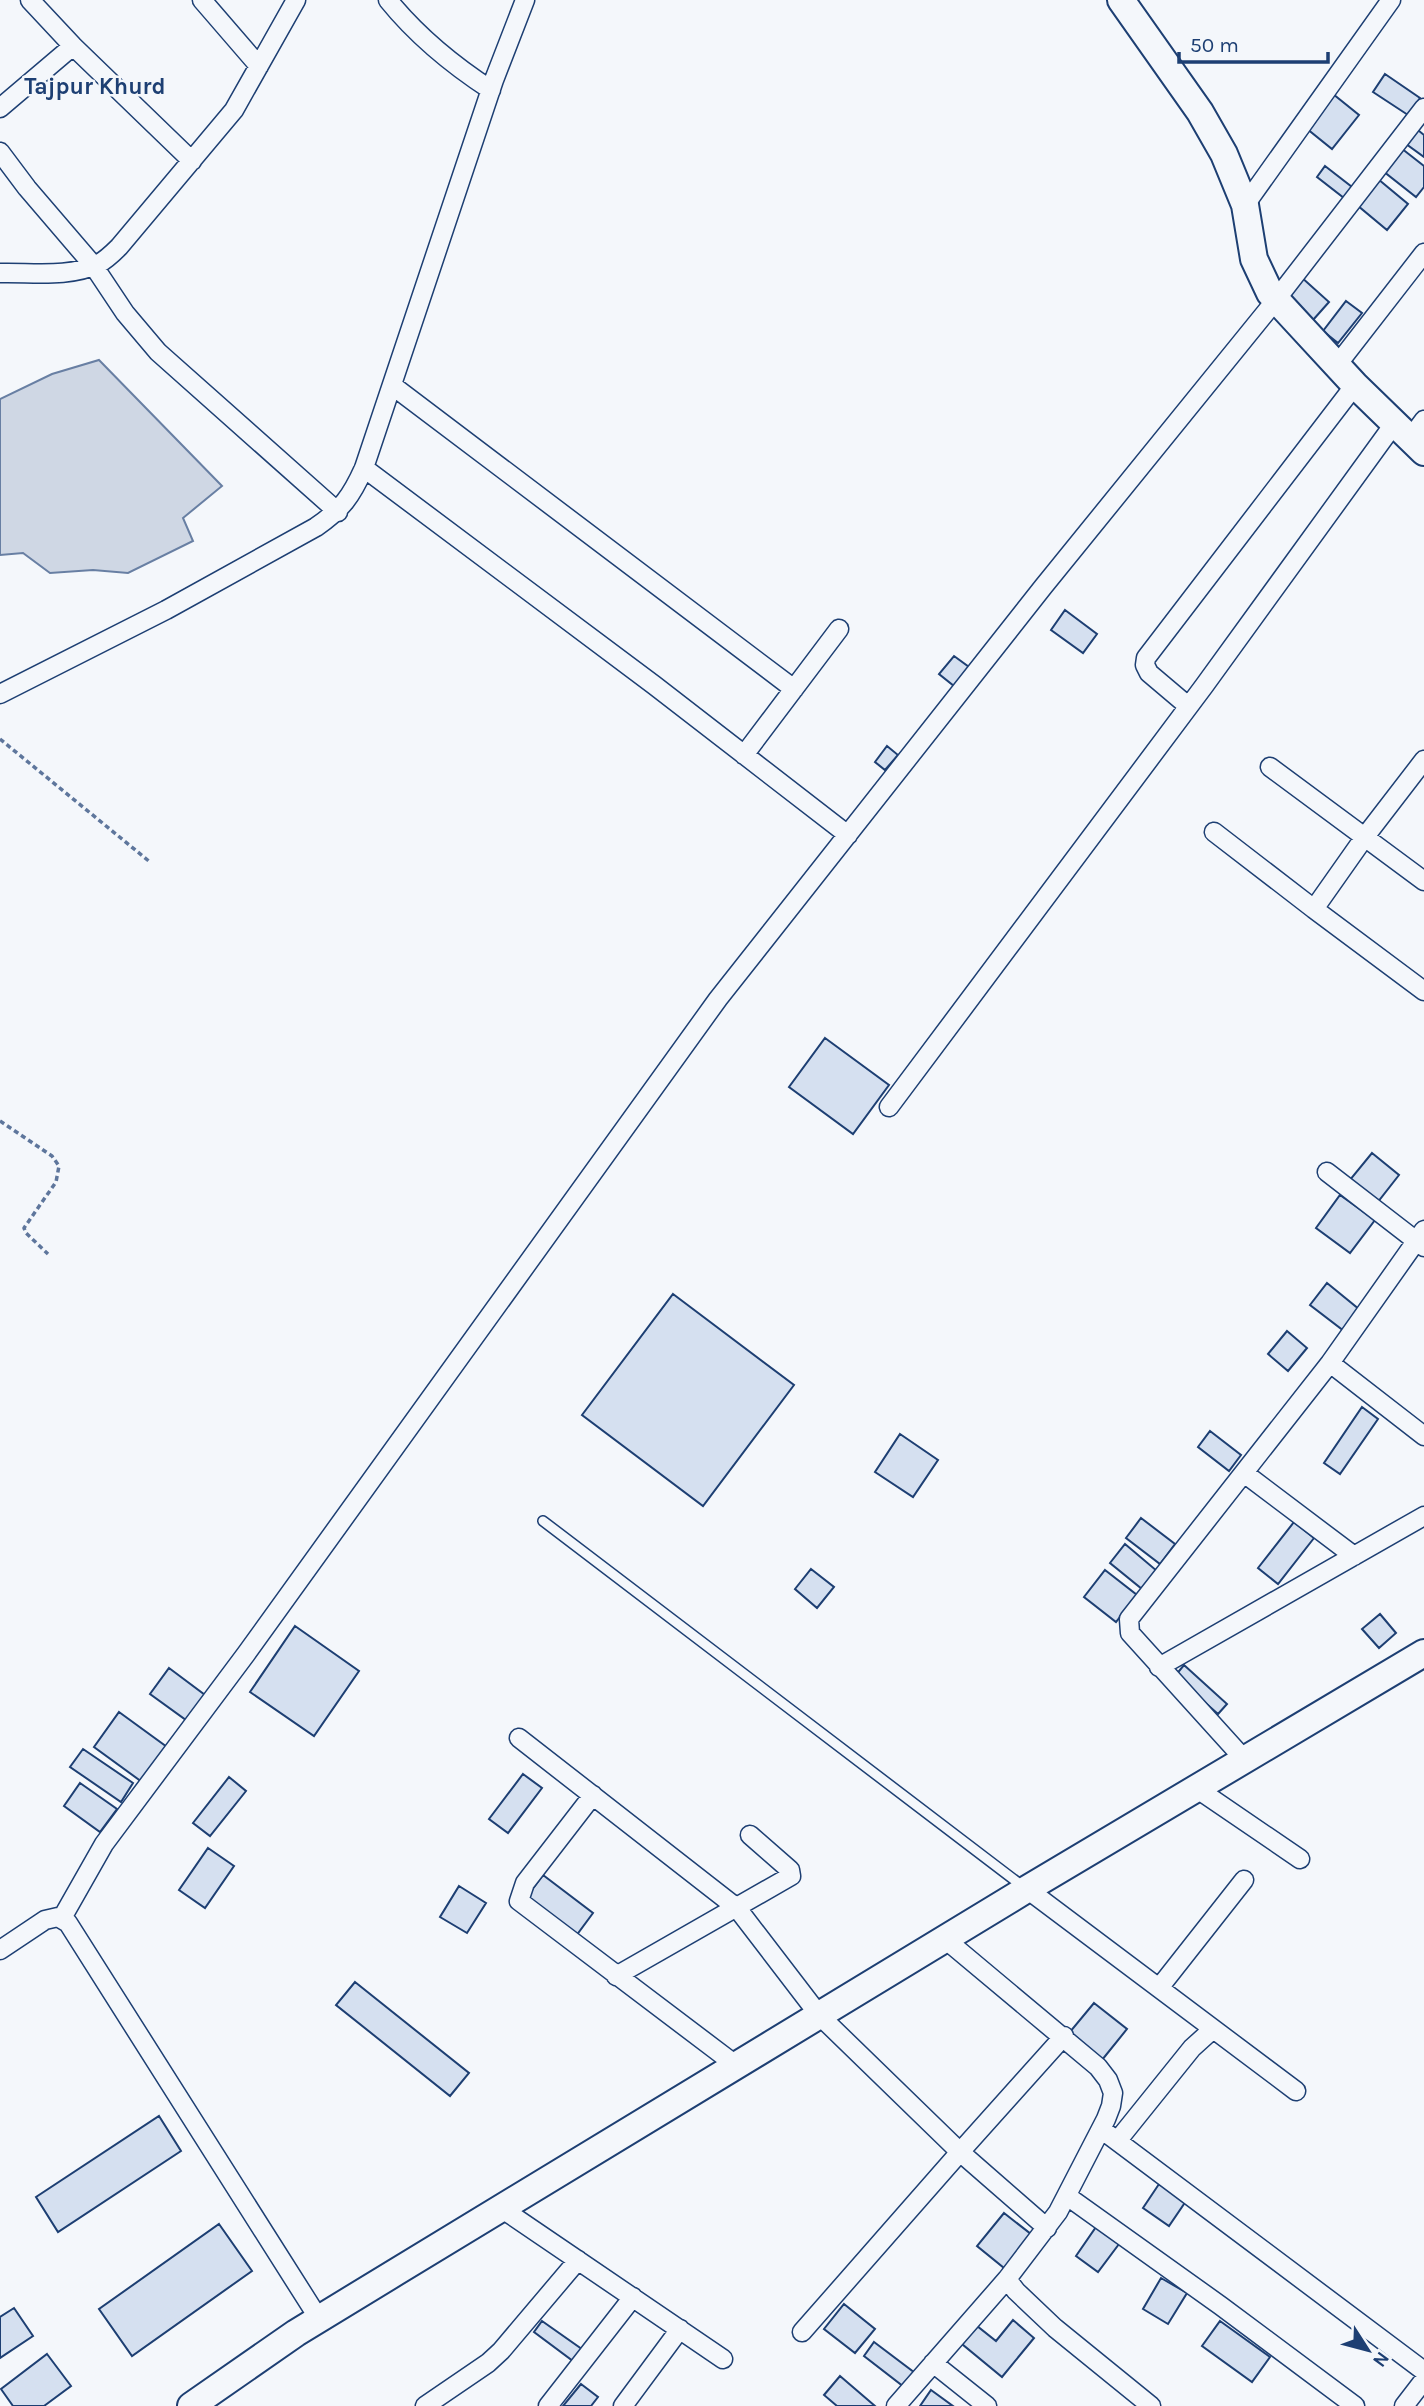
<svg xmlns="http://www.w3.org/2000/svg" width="1424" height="2406" font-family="Karla,sans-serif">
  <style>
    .water { fill: #cfd7e4; stroke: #687fa3; stroke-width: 2 }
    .building { fill: #d5e0f0; stroke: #1d3f73; stroke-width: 2 }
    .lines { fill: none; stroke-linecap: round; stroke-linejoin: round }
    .lane-casing { stroke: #1d3f73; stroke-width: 12 }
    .street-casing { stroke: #1d3f73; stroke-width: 21 }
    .secondary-casing { stroke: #1d3f73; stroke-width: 30 }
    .path { stroke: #5e769c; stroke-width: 3.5; stroke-dasharray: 5 3.5; stroke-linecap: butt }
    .lane { stroke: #f4f7fb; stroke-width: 9 }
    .street { stroke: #f4f7fb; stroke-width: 18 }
    .secondary { stroke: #f4f7fb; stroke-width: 26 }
    .labels { text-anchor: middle; stroke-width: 5; stroke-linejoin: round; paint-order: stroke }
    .neighbourhood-label { font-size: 23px; font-weight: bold; fill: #1d3f73; stroke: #f4f7fb }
  </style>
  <rect width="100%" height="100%" fill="#f4f7fb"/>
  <path class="water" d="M99 360 222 486 183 518 193 541 128 573 93 570 50 573 23 553 0 555V399L52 374Z"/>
  <path class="building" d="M1385 74 1420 98 1408 115 1373 92Z
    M1333 94 1359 115 1332 149 1306 128Z
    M1413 126 1424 135V157L1402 141Z
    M1401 148 1424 166V187L1416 197 1383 171Z
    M1325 166 1352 187 1344 198 1317 177Z
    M1378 179 1408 204 1387 230 1357 205Z
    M1300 276 1329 302 1313 320 1284 294Z
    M1346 301 1362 313 1338 343 1323 331Z
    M1065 610 1097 634 1083 653 1051 630Z
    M954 656 969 667 954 686 939 674Z
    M887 746 898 755 885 770 875 762Z
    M825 1038 889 1085 853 1134 789 1087Z
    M1372 1153 1399 1175 1377 1203 1349 1181Z
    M1340 1195 1375 1220 1350 1253 1316 1228Z
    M1327 1283 1360 1310 1344 1331 1310 1305Z
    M673 1294 794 1385 703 1506 582 1415Z
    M1287 1331 1307 1348 1288 1371 1268 1354Z
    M1362 1407 1378 1419 1340 1474 1324 1463Z
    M1210 1431 1241 1455 1229 1471 1198 1447Z
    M900 1434 938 1460 913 1497 875 1472Z
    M1141 1518 1175 1544 1160 1564 1126 1538Z
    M1294 1522 1314 1538 1278 1584 1258 1568Z
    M1125 1544 1157 1571 1142 1589 1110 1563Z
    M811 1569 834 1587 817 1608 795 1589Z
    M1105 1570 1137 1595 1116 1622 1084 1597Z
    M1380 1614 1396 1633 1379 1648 1362 1629Z
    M295 1626 359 1671 314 1736 250 1692Z
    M1184 1665 1227 1704 1218 1714 1175 1676Z
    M169 1668 205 1695 186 1720 150 1694Z
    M119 1712 167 1747 142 1782 94 1747Z
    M83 1749 133 1783 121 1802 70 1767Z
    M523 1774 542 1788 508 1833 489 1819Z
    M229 1777 246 1791 210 1836 193 1823Z
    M80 1783 117 1809 100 1832 64 1806Z
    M208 1848 234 1866 205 1908 179 1890Z
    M543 1875 593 1913 573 1940 523 1902Z
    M459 1886 486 1903 467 1933 440 1917Z
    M355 1982 469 2073 450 2096 336 2005Z
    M1094 2003 1127 2029 1102 2060 1069 2033Z
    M159 2116 181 2151 58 2232 36 2197Z
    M1159 2184 1186 2201 1169 2226 1143 2208Z
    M1004 2213 1036 2238 1009 2272 977 2246Z
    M219 2224 252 2271 132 2356 99 2309Z
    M1096 2227 1119 2244 1098 2272 1076 2256Z
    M1161 2278 1187 2293 1168 2324 1143 2309Z
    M844 2304 875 2329 855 2353 824 2329Z
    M14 2308 33 2336 0 2358V2317Z
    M1013 2320 1034 2338 1002 2377 962 2344 977 2326 996 2341Z
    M542 2321 586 2352 577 2364 534 2332Z
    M1220 2321 1270 2357 1252 2382 1202 2346Z
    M874 2342 919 2376 908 2390 864 2356Z
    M47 2354 71 2386 44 2406H13L1 2389Z
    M840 2376 875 2406H837L824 2395Z
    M581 2384 598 2397 591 2406H563Z
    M931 2390 953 2406H920Z"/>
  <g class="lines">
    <defs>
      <path id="lane" d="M543 1521 1025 1888"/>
      <path id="street" d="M30 0 73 46 192 161
        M202 0 259 66
        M388 0C418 37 451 64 491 90
        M0 108 73 46
        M0 152 27 188 93 265 125 313 158 352 338 512
        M1245 205 1391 0
        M0 273C31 272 69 278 98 264 106 260 113 253 119 247L234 110 296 0
        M1337 365 1424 253
        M393 386 794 689
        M1410 439 1424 420
        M364 468 654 685 848 835
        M0 694 166 610 316 527C342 509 351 497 364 468L494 80 525 0
        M1188 706 1149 673 1145 665 1146 658 1355 385
        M744 755 839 629
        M1424 760 1364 838 1314 909 1424 991
        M1270 767 1424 881
        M1214 832 1314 909
        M889 1107 1204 686 1394 424
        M1327 1172 1424 1247
        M1330 1363 1424 1436
        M1244 1473 1354 1556
        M1159 1667 1424 1516
        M519 1738 737 1908 819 2015 960 2152 802 2332
        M1244 1759 1130 1633 1129 1619 1330 1363 1424 1230
        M1196 1788 1300 1859
        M593 1795 525 1883 519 1901 737 2066
        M1027 1889 1296 2091
        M62 1918 104 1844 246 1654 718 999 1043 587 1275 301 1424 108
        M945 1939 1098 2067 1108 2080 1113 2093 1111 2106 1106 2119 1058 2212 1007 2279 1016 2291 1055 2328 1151 2406
        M0 1950 45 1920 58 1917 68 1923 319 2319
        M616 1976 791 1876 790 1870 750 1835
        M1159 1988 1244 1880
        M1101 2129 1424 2371
        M1118 2140 1192 2048 1213 2029
        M1067 2196 1221 2306 1355 2406
        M501 2208 723 2359
        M1047 2228 960 2152 1064 2036
        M933 2363 987 2406
        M425 2406 488 2363 501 2351 578 2260
        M548 2406 633 2297
        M623 2406 680 2329
        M896 2406 1007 2279
        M1404 2406 1424 2380"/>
      <path id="secondary" d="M1121 0 1200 112 1224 154 1245 205 1254 259 1270 293 1355 385 1424 452
        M191 2406 296 2333 396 2272 1027 1889 1424 1653"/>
    </defs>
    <use href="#lane" class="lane-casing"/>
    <use href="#street" class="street-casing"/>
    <use href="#secondary" class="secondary-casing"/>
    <path class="path" d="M0 739 150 862
      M0 1121 52 1156 59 1166 56 1182 24 1228 26 1233 48 1254"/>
    <use href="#lane" class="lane"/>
    <use href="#street" class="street"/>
    <use href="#secondary" class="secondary"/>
  </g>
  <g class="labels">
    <g class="neighbourhood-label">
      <text x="95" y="94">Tajpur Khurd</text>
    </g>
  </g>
  <g transform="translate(1368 2350) rotate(126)" stroke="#f4f7fb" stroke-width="5" paint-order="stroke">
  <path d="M0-5L12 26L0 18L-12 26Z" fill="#1d3f73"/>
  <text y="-10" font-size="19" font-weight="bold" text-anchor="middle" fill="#1d3f73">N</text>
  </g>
  <path d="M1179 52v10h149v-10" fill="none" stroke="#1d3f73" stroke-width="3.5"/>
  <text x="1190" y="52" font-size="21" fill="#1d3f73" stroke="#f4f7fb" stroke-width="5" paint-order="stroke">50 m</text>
</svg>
